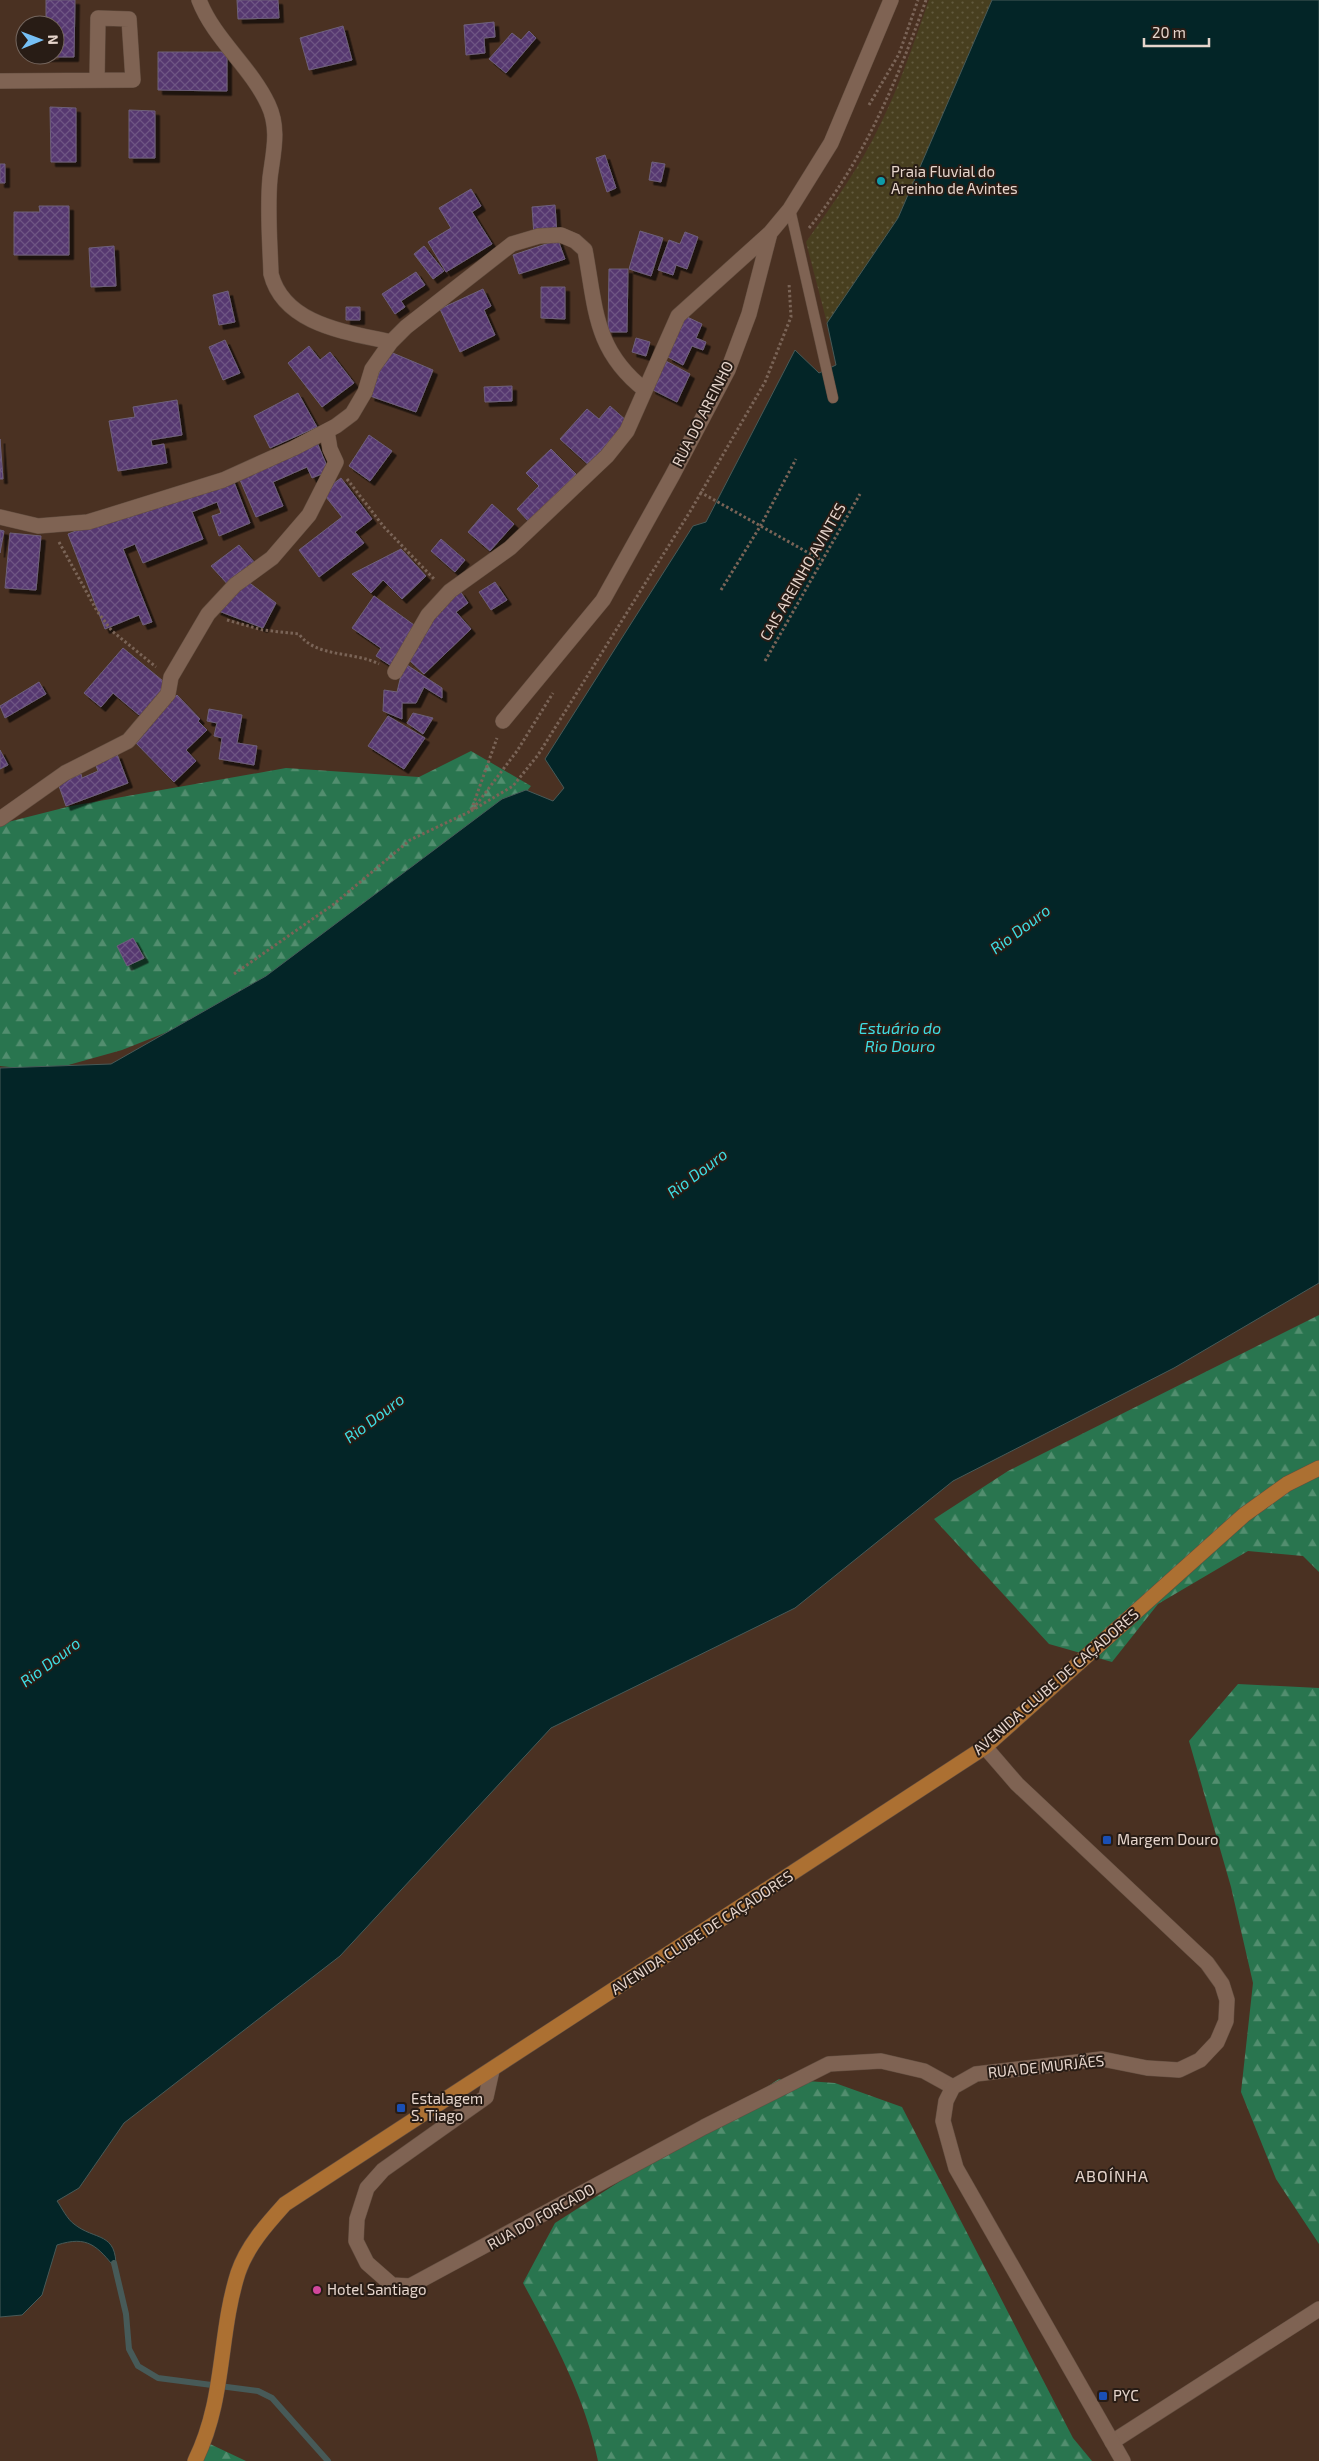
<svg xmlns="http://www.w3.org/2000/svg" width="1319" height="2461" font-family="'Exo 2',sans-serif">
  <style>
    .forest { fill: url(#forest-firs) }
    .sand { fill: url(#sand-dots) }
    .water { fill: #032527; stroke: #475a58 }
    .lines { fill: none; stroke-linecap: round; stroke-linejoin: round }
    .stream { stroke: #475a58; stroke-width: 6 }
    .building { fill: url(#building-cross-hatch); stroke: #6e607b; filter: url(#shadow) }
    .service-casing { stroke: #634e40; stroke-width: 11 }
    .minor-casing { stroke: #634e40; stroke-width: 16 }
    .secondary-casing { stroke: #634e40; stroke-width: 16 }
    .primary-casing { stroke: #634e40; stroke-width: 16 }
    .path { stroke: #7a6457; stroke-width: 3; stroke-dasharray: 2.5 2.5; stroke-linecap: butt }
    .service { stroke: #7f6353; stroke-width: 10 }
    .minor { stroke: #7f6353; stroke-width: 15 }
    .secondary { stroke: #7f6353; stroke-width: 15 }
    .primary { stroke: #ac7032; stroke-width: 15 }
    .culture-dot { fill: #0f9aa8; stroke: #281c15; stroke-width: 2 }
    .transit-dot { fill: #1a4fb4; stroke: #281c15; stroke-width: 2 }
    .hotel-dot { fill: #d1479c; stroke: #281c15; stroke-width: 2 }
    .labels { text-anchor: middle; stroke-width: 4; stroke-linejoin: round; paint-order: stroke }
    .poi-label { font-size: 15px; fill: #e6d5cc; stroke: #281c15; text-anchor: start }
    .street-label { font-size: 15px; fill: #e6d5cc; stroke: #281c15 }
    .water-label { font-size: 16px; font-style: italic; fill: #3edde3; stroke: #281c15 }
    .neighbourhood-label { font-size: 16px; letter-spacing: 1px; fill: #e6d5cc; stroke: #281c15 }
  </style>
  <defs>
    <pattern id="forest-firs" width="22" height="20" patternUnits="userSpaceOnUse" patternTransform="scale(1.25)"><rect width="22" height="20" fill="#29754f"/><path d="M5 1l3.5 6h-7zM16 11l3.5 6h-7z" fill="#528e6f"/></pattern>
    <pattern id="sand-dots" width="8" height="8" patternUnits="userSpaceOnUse" patternTransform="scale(1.25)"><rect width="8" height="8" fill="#483f1f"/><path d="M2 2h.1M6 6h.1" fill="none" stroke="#625a3e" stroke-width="1.8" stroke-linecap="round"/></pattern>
    <pattern id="building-cross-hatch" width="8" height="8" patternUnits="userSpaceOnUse" patternTransform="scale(1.25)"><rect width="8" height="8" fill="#563870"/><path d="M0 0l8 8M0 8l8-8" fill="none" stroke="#6e5483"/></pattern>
    <filter id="shadow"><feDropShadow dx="4.5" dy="4.5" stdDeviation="0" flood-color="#0009"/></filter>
  </defs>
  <rect width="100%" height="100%" fill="#4a3122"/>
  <path class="forest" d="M471 751 531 786 523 796 216 1024 195 1021 122 1050 47 1071 0 1066V824L71 806 286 768 419 777Z
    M1319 1315V1572L1303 1556 1248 1551 1158 1604 1112 1662 1049 1644 934 1519 1008 1471Z
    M1238 1684 1319 1688V2244L1276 2179 1241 2092 1253 1983 1231 1887 1189 1741Z
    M779 2079 835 2083 902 2107 1073 2438 1092 2461H598C585 2397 554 2340 523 2283L555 2223Z
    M210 2444 246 2461H203Z"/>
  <path class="sand" d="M929 0H992L898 218 827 323 806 242C833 204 860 167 880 125 900 85 914 42 929 0Z"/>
  <path class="water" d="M992 0H1319V1283L1174 1368 953 1481 795 1608 551 1728 340 1956 124 2123 79 2188 57 2201C62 2208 67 2219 74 2224 95 2241 117 2231 116 2269 97 2246 88 2235 57 2245L42 2295 22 2315 0 2317V1068L111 1064 266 976 502 799 526 790 553 801 564 788 545 759 693 526 706 522 795 350 819 373 836 365 827 323 898 218Z"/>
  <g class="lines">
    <path class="stream" d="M114 2263 126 2314 129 2349 138 2366 158 2378 258 2391 272 2398 328 2461"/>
  </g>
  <path class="building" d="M46 0H75L74 57H45L55 55V25H46Z
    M237 0H278L279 18 238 19Z
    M494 22 495 37 484 38 485 53 466 55 464 25Z
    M343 26 352 60 309 70 300 38Z
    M529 31 536 38 506 73 489 59 512 33 521 40Z
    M158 52H227V91L158 90Z
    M50 107 76 108V162H51Z
    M129 110 155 111V158H129Z
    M605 155 616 188 607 192 596 158Z
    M652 162 665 164 661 182 649 180Z
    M0 164H5V183H0Z
    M471 189 481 206 472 212 492 244 446 272 428 242 451 228 439 208Z
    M555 205 557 235 534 236 532 207Z
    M39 206H69V255H14V212H40Z
    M640 231 663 238 651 276 629 269Z
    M685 232 698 237 687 269 676 265 673 275 658 270 669 240 680 244Z
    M558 240 565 259 519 274 513 255Z
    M114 246 116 286 91 287 89 248Z
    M424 246 444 271 433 279 414 254Z
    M609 269H628L627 332H608Z
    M416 272 425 285 401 301 405 307 395 314 382 294Z
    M541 287H565V319L541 318Z
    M483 289 491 306 484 310 495 335 460 352 440 309Z
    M228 291 235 322 219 325 213 295Z
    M346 307H360V320H346Z
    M685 316 702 324 696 338 706 342 703 350 692 346 683 365 668 357Z
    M636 338 650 342 646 356 632 352Z
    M225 340 240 373 223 380 209 347Z
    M309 346 320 360 330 352 354 383 322 407 288 363Z
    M388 351 433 370 416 412 370 396Z
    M664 360 690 374 677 402 651 389Z
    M512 386V401L485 402 484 387Z
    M298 393 317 427 270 448 254 416Z
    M177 400 182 435 151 440 152 446 164 444 167 463 118 471 109 421 135 417 133 407Z
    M610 406 628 422 591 467 560 439 587 409 599 419Z
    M369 435 392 451 370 481 349 466Z
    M0 439 3 479H0Z
    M316 440 329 471 312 478 307 467 273 482 283 506 256 517 237 473Z
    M551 449 579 477 531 524 517 509 539 486 526 473Z
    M232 477 250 523 219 536 212 516 221 513 217 502 192 512 203 539 143 563 135 544 123 549 152 622 143 625 139 615 105 629 68 534 125 512 127 518Z
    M341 478 372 519 355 532 364 543 319 577 299 550 342 517 322 492Z
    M492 504 514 524 490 551 468 532Z
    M0 530 4 531 0 553Z
    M10 533 41 536 36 590 5 588Z
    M441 539 465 560 455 572 431 551Z
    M239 545 256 564 231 588 211 566Z
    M401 549 426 576 402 599 383 580 371 593 352 574Z
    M247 581 276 603 263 628 216 610Z
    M495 582 507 600 491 610 479 592Z
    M460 591 468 603 456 612 471 629 424 674 407 658 437 612Z
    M374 596 414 625 405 639 408 647 393 667 376 656 381 648 352 628Z
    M123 648 163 681 165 695 145 720 113 693 101 707 84 693Z
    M404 663 442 688V698L424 687 416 703H402V719L383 711 384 690 397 692Z
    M39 682 46 694 5 718 0 706Z
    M177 695 200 719 198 721 207 730 186 750 196 761 174 782 132 739Z
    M209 709 242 715 237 743 257 746 254 765 219 759 222 738 214 736 217 723 207 721Z
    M413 713 433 718 423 734 407 723Z
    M388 716 425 738 404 769 368 746Z
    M0 750 8 765 0 769Z
    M117 754 128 783 66 806 58 783 81 774 82 778 98 771 95 763Z
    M133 938 144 958 127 966 117 946Z"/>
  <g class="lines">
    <defs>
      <path id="service" d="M790 209 833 398"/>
      <path id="minor" d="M199 0C214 39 250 66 268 104 280 129 273 153 270 178 267 210 270 242 271 274 284 325 347 332 391 342
        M0 81 133 80 129 19 98 18 97 80
        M0 517 38 526 88 522 223 480 294 448 336 426 352 414 365 392 372 369 391 342 406 327 512 244 539 236 561 235 575 241 585 250C596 309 594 350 645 390
        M395 672 428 615 450 591 510 548 607 456 627 431 678 316 770 233
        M503 721 603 600 672 476 728 370 749 314 770 233 790 209 831 143 891 0
        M0 819 65 773 128 741 168 694 171 677 208 614 235 585 272 558 309 515 336 462 330 449 327 431
        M492 2070 486 2097 383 2170 367 2188 357 2219 356 2241 367 2263 392 2285 410 2286 704 2127 829 2064 881 2061 924 2071 953 2087
        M1112 2442 1319 2309"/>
      <path id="secondary" d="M985 1747 1017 1784 1207 1963 1222 1984 1227 2000 1226 2021 1217 2042 1200 2060 1179 2070 1147 2068 1102 2059 976 2074 953 2087 946 2101 943 2121 956 2168 1123 2461"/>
      <path id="primary" d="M195 2461C226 2398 218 2336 238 2273 247 2246 267 2224 285 2204L985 1747 1244 1515 1287 1484 1319 1468"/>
    </defs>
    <use href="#service" class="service-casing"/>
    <use href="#minor" class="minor-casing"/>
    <use href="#secondary" class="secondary-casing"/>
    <use href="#primary" class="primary-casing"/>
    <path class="path" d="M869 105 899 54 918 0
      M809 228C864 160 897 81 926 0
      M347 479 384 527 435 580
      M700 492 823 561
      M59 542 97 611 112 631 156 667
      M721 590 761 525 796 459
      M227 620 263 630 299 634C316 658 354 651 379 664
      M765 661 860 494
      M473 809 517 751 553 693
      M471 811 513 786 538 755 691 510 765 382 791 317 789 283
      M234 974 334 904 410 840 471 811 497 738"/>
    <use href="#service" class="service"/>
    <use href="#minor" class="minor"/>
    <use href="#secondary" class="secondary"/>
    <use href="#primary" class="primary"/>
  </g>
  <circle class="culture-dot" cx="881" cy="181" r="5"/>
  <g class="transit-dot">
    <rect x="1102" y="1835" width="10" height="10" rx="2.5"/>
    <rect x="396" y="2103" width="10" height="10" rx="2.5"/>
    <rect x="1098" y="2391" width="10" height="10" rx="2.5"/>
  </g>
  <circle class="hotel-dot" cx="317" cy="2290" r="5"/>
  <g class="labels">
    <g class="poi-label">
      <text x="891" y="177">Praia Fluvial do<tspan x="891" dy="17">Areinho de Avintes</tspan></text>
      <text x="1117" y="1845">Margem Douro</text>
      <text x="411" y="2104">Estalagem<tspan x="411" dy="17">S. Tiago</tspan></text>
      <text x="327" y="2295">Hotel Santiago</text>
      <text x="1113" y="2401">PYC</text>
    </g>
    <g class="street-label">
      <text transform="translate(703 414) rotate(-63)" y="5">RUA DO AREINHO</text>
      <text transform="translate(803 572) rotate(-60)" y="5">CAIS AREINHO AVINTES</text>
      <text transform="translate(1056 1682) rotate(-41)" y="5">AVENIDA CLUBE DE CAÇADORES</text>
      <text transform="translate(702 1933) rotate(-33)" y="5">AVENIDA CLUBE DE CAÇADORES</text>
      <text transform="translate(1046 2067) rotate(-6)" y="5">RUA DE MURJÃES</text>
      <text transform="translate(541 2217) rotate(-29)" y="5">RUA DO FORCADO</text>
    </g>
    <g class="water-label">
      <text transform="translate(1020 929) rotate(-37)" y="6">Rio Douro</text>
      <text x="900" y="1034">Estuário do<tspan x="900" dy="18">Rio Douro</tspan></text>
      <text transform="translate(697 1173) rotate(-37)" y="6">Rio Douro</text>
      <text transform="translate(374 1418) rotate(-37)" y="6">Rio Douro</text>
      <text transform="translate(50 1662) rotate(-37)" y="6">Rio Douro</text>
    </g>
    <g class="neighbourhood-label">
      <text x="1112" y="2182">ABOÍNHA</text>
    </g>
  </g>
  <g transform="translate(40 40) rotate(89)"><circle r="24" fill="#281c15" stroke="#74665e"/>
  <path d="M0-4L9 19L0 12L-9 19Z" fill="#76c0f6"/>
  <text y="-8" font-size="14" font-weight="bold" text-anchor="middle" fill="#e6d5cc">N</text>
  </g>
  <path d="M1144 38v8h65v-8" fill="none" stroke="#e6d5cc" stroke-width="2.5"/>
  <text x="1152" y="38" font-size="15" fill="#e6d5cc" stroke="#281c15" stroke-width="4" paint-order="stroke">20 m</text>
</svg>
